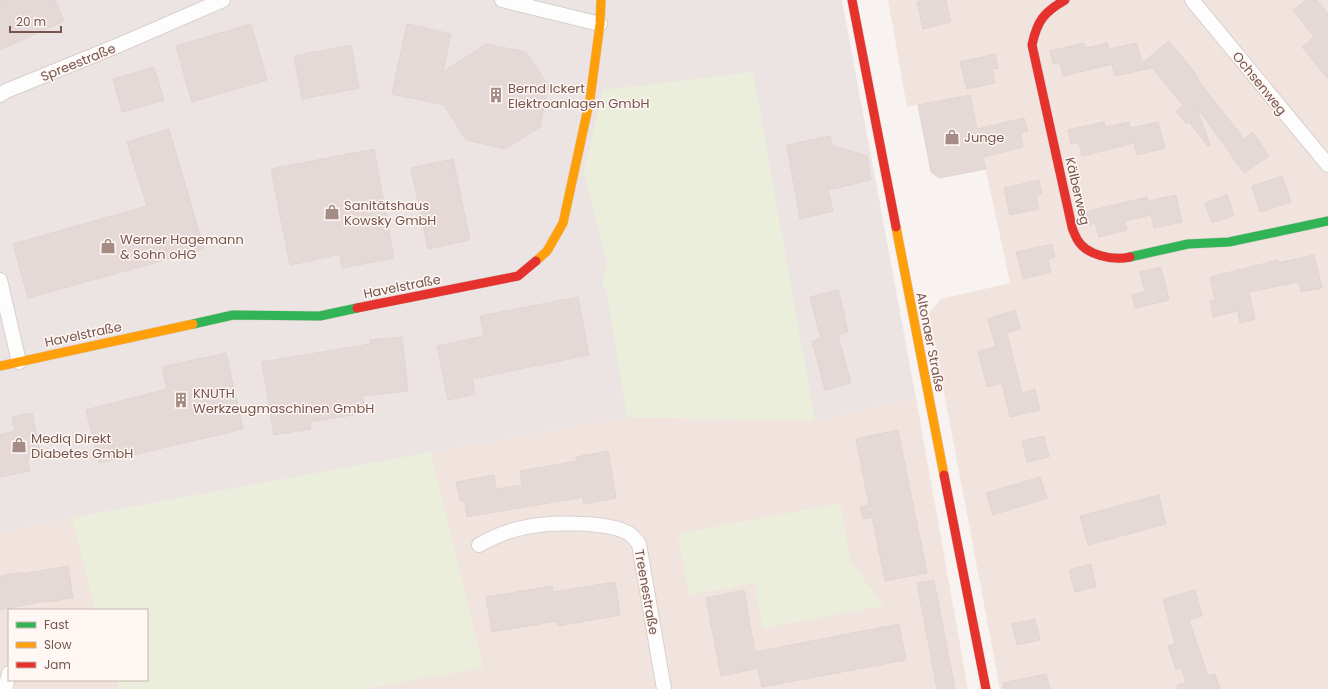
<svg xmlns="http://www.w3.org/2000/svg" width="1328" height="689" font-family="Poppins,sans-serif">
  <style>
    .residential { fill: #f1e4de; fill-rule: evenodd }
    .industrial { fill: #ece4e2 }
    .green { fill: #eaeedb }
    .building { fill: #e5d9d7; stroke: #e1d5d2 }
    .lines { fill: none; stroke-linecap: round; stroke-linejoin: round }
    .street-casing { stroke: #d8cfcc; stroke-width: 16 }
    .fast-casing { stroke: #d8cecb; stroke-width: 10 }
    .slow-casing { stroke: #d8cecb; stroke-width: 10 }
    .jam-casing { stroke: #d8cecb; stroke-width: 10 }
    .street { stroke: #fefdfd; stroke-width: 14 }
    .fast { stroke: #30b455; stroke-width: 9 }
    .slow { stroke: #ff9f0a; stroke-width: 9 }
    .jam { stroke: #e5322d; stroke-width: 9 }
    .labels { text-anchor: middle; stroke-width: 3; stroke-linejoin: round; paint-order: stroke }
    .street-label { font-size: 13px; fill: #78544e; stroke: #fef7f3 }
    .poi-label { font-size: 13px; fill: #78544e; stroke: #fef7f3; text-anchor: start }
  </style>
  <rect width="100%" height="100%" fill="#f8f3f0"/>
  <path class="residential" d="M888 0H1328V689H1000L929 313 941 299 1010 283 970 95 907 107Z
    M916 398 968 689H0V533L87 515 627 417 815 421ZM9 610H147V680H9Z"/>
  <path class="industrial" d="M0 0H842L916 398 815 421 627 417 87 515 0 533Z"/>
  <path class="green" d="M753 72 815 421 627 417 607 293 602 282 607 262 584 172 603 90Z
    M431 452 483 668 361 689H120L117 680H147V610H95L72 518Z
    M840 503 851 562 884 606 763 628 754 583 689 595 678 534Z"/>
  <path class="building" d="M0 0H55L64 21 0 50Z
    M925 0H946L951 22 923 29 917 2Z
    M1306 0H1317L1328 14V79L1302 47 1314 37 1293 10Z
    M251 24 267 80 192 102 176 46Z
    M407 24 451 34 443 72 486 44 526 52 548 85 540 127 505 149 466 140 444 105 392 94Z
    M1169 41 1199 78 1197 79 1244 139 1253 132 1269 156 1244 173 1196 106 1210 145 1208 146 1189 122 1186 124 1176 111 1183 105 1152 68 1115 76 1112 64 1063 76 1060 63 1053 64 1050 51 1084 43 1086 48 1107 43 1109 49 1137 43 1142 63Z
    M351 45 359 88 302 99 294 56Z
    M995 54 998 68 992 69 995 83 967 89 960 62Z
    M154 67 164 100 122 112 113 79Z
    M970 95 977 129 1024 118 1028 131 1020 133 1023 147 983 157 986 169 939 178 931 172 918 105Z
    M1104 122 1105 127 1129 122 1130 128 1158 122 1165 148 1137 155 1134 143 1082 156 1079 142 1071 144 1068 130Z
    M169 129 204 249 28 298 13 244 147 206 127 142Z
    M830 136 833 146 867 156 871 180 828 190 833 211 800 219 787 145Z
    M374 149 394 258 342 268 340 254 290 265 271 169Z
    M453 159 470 240 428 249 411 168Z
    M1282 176 1291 202 1260 212 1252 186Z
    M1039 180 1042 194 1036 195 1039 209 1010 215 1004 188Z
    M1176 195 1182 222 1154 228 1151 215 1125 221 1127 230 1099 237 1095 223 1089 225 1085 212 1147 197 1148 201Z
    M1227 195 1234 215 1212 223 1205 203Z
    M1052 244 1055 257 1048 259 1051 272 1023 279 1016 252Z
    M1314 255 1322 288 1301 292 1299 282 1249 292 1255 319 1240 323 1238 311 1213 317 1210 301 1215 300 1210 277 1278 260V263Z
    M1161 267 1169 300 1135 308 1132 295 1145 292 1140 272Z
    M838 290 848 332 838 335 851 383 825 390 812 341 821 339 810 297Z
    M578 297 589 355 472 379 475 394 448 400 437 346 484 336 480 316Z
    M1015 310 1021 329 1007 333 1022 393 1035 389 1040 410 1010 417 1002 383 987 387 978 351 996 347 988 319Z
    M402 337 408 391 363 396 365 413 309 422 311 429 274 435 262 362 371 344 370 340Z
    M226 353 243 429 99 463 86 410 167 389 162 367Z
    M32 413 41 456 27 459 30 471 0 477V435L15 431 12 417Z
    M898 430 927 573 885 581 872 517 863 519 860 507 869 505 856 439Z
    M1044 436 1049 457 1027 462 1022 441Z
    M608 451 616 498 584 504 583 497 467 517 465 503 460 500 456 482 494 475 496 489 522 485 520 471 577 461 576 457Z
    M1040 477 1047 498 993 515 986 493Z
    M1159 495 1166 524 1088 545 1080 516Z
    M1091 564 1096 587 1075 592 1069 570Z
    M68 566 73 598 46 602 45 601 0 610V576L21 572 22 574Z
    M934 580 955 689H937L917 583Z
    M615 582 620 615 558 626 557 621 492 632 486 597 552 586 553 592Z
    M744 590 755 652 899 624 906 660 762 687 758 668 721 676 706 598Z
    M1195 590 1202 616 1189 620 1208 676 1215 674 1220 689H1178L1177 685 1186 683 1182 668 1176 670 1168 646 1175 644 1163 599Z
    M1035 619 1040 640 1017 645 1012 624Z
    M1046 674 1050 689H1003V683Z"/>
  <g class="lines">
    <defs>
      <path id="street" d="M502 0 600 24
        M1192 0 1328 165
        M0 95 6 91 119 45 223 0
        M0 280 19 362
        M479 545C493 537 506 531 522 528 546 522 603 521 626 532 632 534 635 539 639 544L664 689
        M5 689 9 673"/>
      <path id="fast" d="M1130 257 1188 244 1229 242 1328 221
        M193 324 233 315 320 316 357 308"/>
      <path id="slow" d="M896 227 944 475
        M536 261 547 251 563 223 590 99 600 24 601 0
        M0 366 193 324"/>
      <path id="jam" d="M852 0 896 227
        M1065 0C1044 12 1037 21 1032 45L1072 227C1073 231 1075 235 1077 239 1085 255 1113 261 1130 257
        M357 308 518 276 536 261
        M944 475 986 689"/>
    </defs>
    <use href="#street" class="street-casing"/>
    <use href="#fast" class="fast-casing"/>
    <use href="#slow" class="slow-casing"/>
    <use href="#jam" class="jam-casing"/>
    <use href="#street" class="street"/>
    <use href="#fast" class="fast"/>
    <use href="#slow" class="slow"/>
    <use href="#jam" class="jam"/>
  </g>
  <defs>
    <symbol id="building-bare" viewBox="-9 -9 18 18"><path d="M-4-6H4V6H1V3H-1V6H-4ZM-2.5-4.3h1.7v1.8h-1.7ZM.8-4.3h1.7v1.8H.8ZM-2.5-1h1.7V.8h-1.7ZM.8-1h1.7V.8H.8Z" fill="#a58c87" stroke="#fef7f3" stroke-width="2.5" paint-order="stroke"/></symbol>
    <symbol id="shop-bare" viewBox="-9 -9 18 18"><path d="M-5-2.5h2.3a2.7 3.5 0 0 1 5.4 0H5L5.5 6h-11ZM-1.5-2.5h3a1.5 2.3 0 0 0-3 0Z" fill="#a58c87" stroke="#fef7f3" stroke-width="2.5" paint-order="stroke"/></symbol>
  </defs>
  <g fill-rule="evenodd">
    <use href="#building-bare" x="485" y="84" width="22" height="22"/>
    <use href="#shop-bare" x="941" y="126" width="22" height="22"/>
    <use href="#shop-bare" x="321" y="201" width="22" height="22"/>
    <use href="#shop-bare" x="97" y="235" width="22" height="22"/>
    <use href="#building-bare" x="170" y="389" width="22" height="22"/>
    <use href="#shop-bare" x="8" y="434" width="22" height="22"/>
  </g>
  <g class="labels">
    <g class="street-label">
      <text transform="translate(78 62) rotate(-22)" y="5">Spreestraße</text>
      <text transform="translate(1260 83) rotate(51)" y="5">Ochsenweg</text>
      <text transform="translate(1078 191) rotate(77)" y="5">Kälberweg</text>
      <text transform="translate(402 286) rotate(-11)" y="5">Havelstraße</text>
      <text transform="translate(83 334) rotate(-12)" y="5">Havelstraße</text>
      <text transform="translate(931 342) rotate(79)" y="5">Altonaer Straße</text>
      <text transform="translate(647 592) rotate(80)" y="5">Treenestraße</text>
    </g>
    <g class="poi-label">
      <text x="508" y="93">Bernd Ickert<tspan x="508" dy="15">Elektroanlagen GmbH</tspan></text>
      <text x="964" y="142">Junge</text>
      <text x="344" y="210">Sanitätshaus<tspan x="344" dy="15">Kowsky GmbH</tspan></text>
      <text x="120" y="244">Werner Hagemann<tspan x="120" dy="15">&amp; Sohn oHG</tspan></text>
      <text x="193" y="398">KNUTH<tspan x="193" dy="15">Werkzeugmaschinen GmbH</tspan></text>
      <text x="31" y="443">Mediq Direkt<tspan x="31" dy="15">Diabetes GmbH</tspan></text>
    </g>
  </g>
  <rect x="8" y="609" width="140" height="72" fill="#fef7f3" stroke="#c8b6b1"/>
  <rect x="16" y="622" width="20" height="6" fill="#30b455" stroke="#c8b6b1"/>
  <text x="44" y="629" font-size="12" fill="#78544e">Fast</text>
  <rect x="16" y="642" width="20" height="6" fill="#ff9f0a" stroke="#c8b6b1"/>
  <text x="44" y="649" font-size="12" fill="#78544e">Slow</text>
  <rect x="16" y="662" width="20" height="6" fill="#e5322d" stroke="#c8b6b1"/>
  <text x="44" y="669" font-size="12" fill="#78544e">Jam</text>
  <path d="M10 26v6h51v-6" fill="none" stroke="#78544e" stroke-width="2"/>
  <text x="16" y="26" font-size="12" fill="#78544e" stroke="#fef7f3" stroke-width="3" paint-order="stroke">20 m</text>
</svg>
